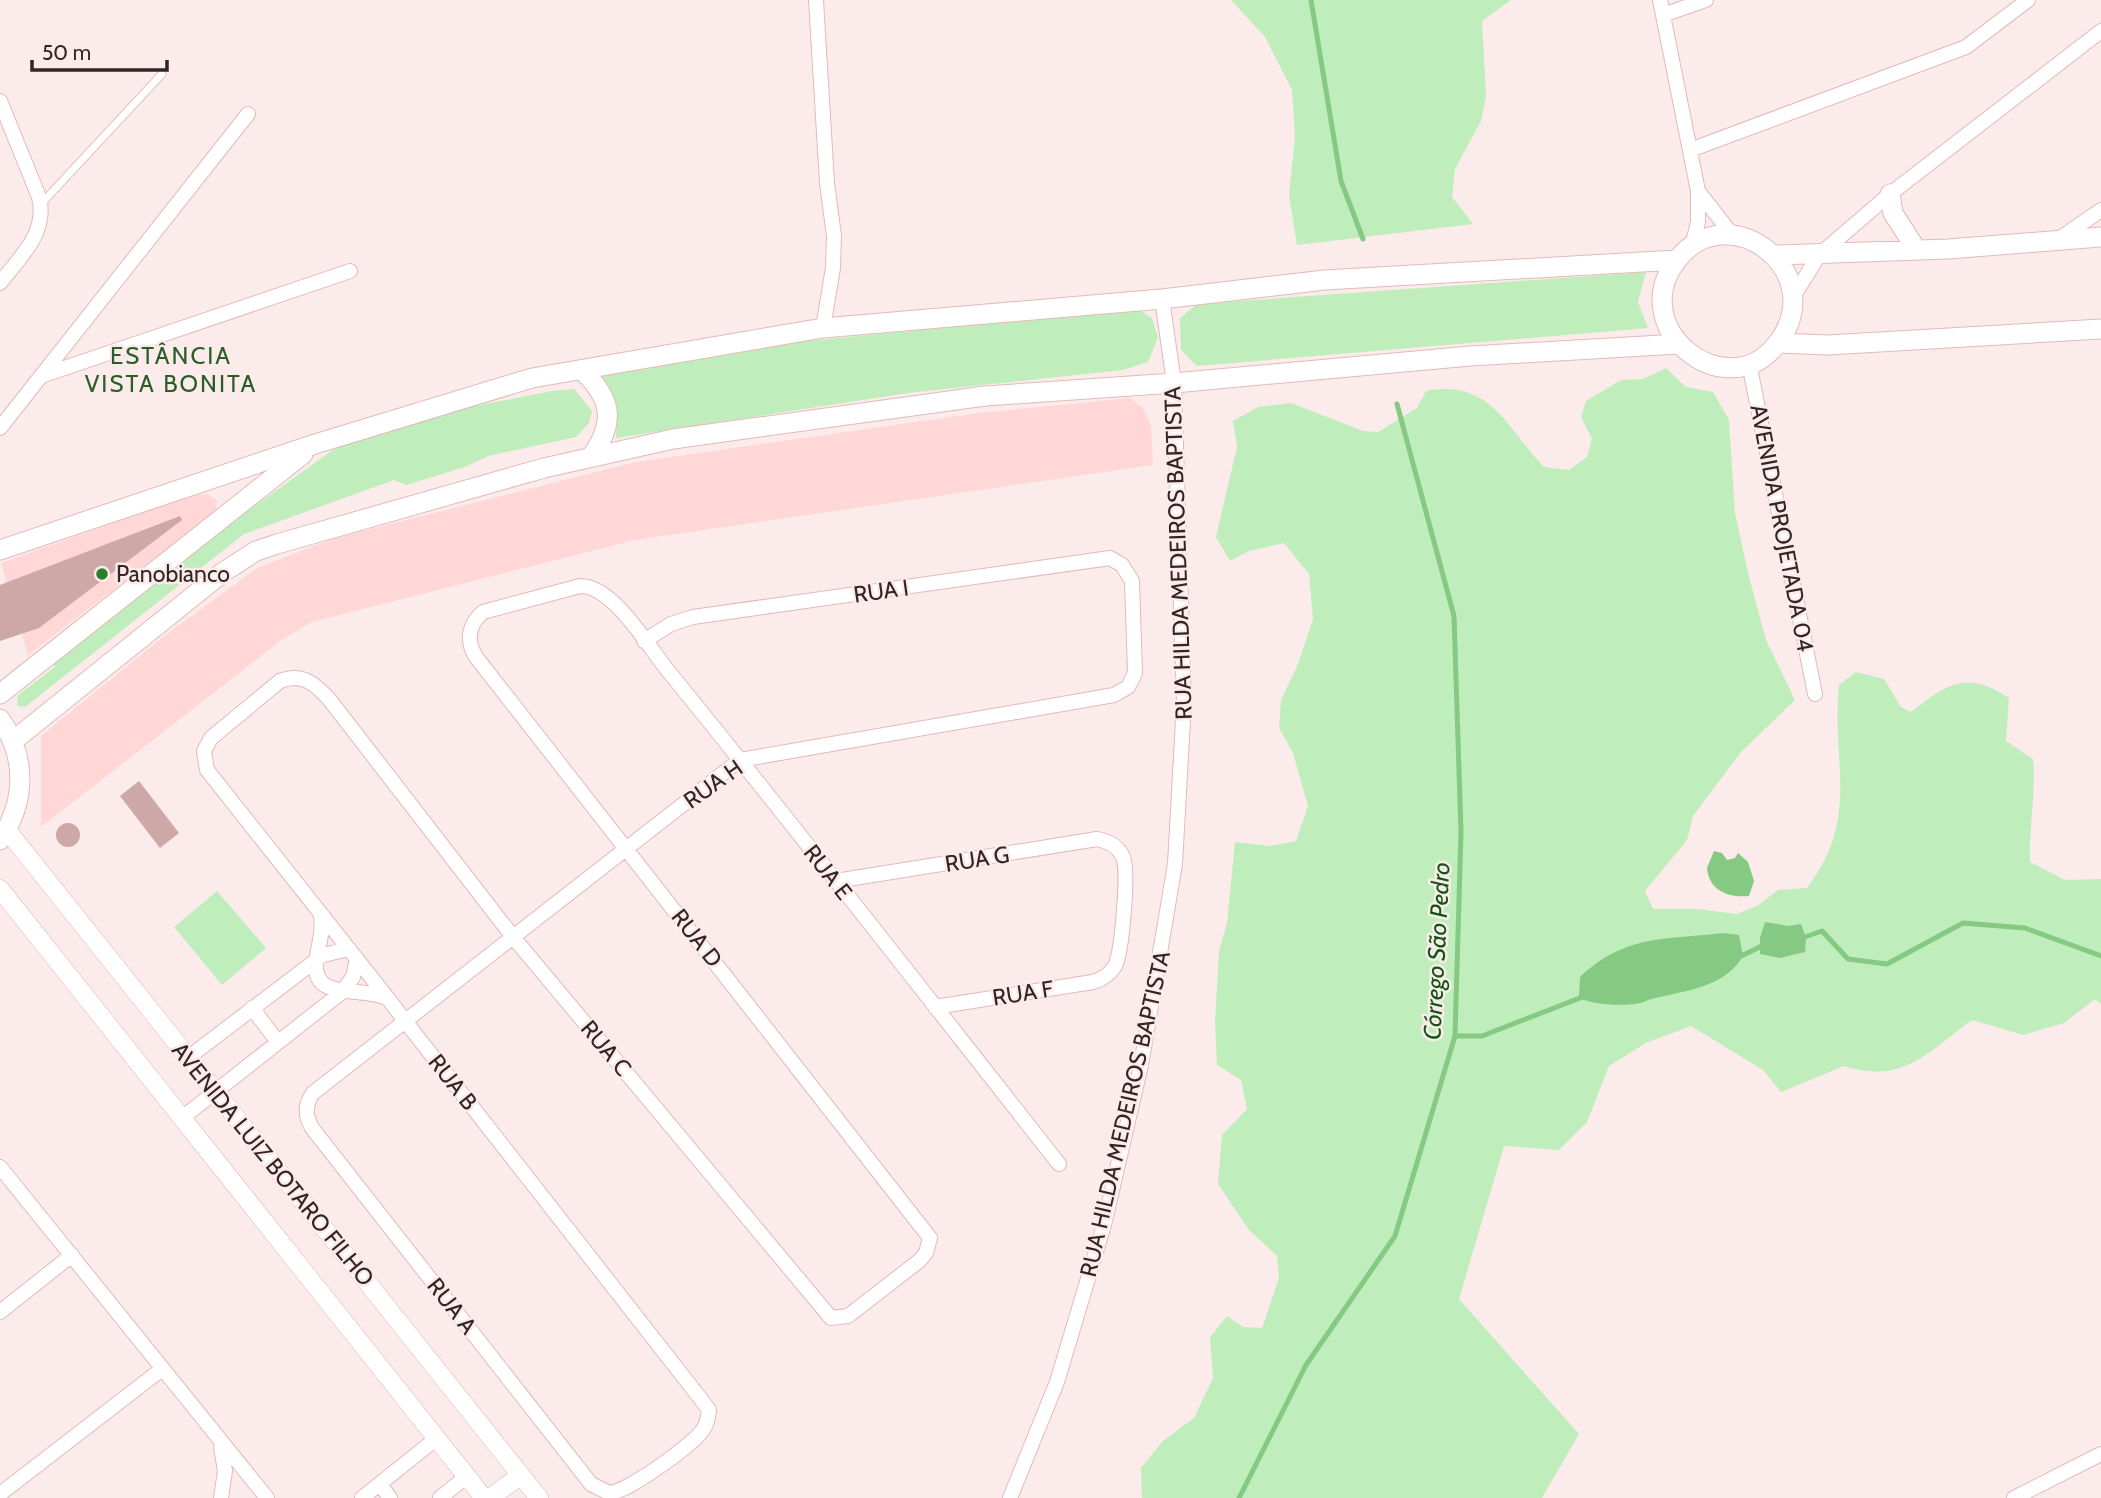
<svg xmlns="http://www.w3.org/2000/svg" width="2101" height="1498" font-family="Cabin,sans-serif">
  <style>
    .built { fill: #ffd7d7 }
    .green { fill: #bfeebc }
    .water { fill: #85c983 }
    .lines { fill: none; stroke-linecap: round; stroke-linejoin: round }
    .stream { stroke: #85c983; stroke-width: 5 }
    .building { fill: #cea7a7 }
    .service-casing { stroke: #e2baba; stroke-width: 9 }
    .minor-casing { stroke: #e2baba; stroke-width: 16 }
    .tertiary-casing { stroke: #e2baba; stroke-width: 19 }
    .secondary-casing { stroke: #e2baba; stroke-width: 21 }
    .service { stroke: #fff; stroke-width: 7 }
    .minor { stroke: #fff; stroke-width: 14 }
    .tertiary { stroke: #fff; stroke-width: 18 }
    .secondary { stroke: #fff; stroke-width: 19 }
    .poi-dot { fill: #2a7f2c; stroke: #fbebea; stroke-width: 2.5 }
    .labels { text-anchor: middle; stroke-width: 5; stroke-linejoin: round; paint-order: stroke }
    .street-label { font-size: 23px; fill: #342525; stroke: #fbebea }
    .poi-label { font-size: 23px; fill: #342525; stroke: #fbebea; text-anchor: start }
    .neighbourhood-label { font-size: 24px; letter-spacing: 2px; fill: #2a5e29; stroke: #fbebea }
    .water-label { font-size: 24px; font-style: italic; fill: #0f5613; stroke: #fbebea }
  </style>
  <rect width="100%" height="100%" fill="#fbebea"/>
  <path class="built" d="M1130 398 1143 408 1151 425 1153 465 635 540 312 622 283 639 41 827V736L163 637 257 568 335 538 636 462 979 413Z
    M207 494 217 500 216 511 28 655 1 563 190 496Z"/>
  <path class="green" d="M1231 0H1511L1482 21 1486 96 1481 121 1455 169 1452 197 1473 224 1297 245 1289 195 1295 137 1292 90 1265 37Z
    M1646 272 1638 302 1648 328 1197 366 1181 350 1180 318 1197 304Z
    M1138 309 1152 318 1158 337 1148 362 1123 370 908 393 616 438 617 406 602 376 807 341Z
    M1666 368 1686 387 1713 392 1729 420 1735 513 1749 577 1766 640 1795 700 1741 752 1693 816 1687 840 1645 891 1653 909H1698L1737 914 1757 906 1778 890 1807 888C1861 817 1831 763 1839 685L1856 672 1884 679 1901 707 1911 712C1948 683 1966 670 2009 698L2006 741 2033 759C2036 794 2029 827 2030 862L2065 880 2101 879V1004L2095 999 2064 1023 2023 1035 1972 1020C1928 1052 1903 1085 1844 1066L1781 1092 1763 1070 1691 1026 1646 1043 1609 1066 1587 1122 1559 1150 1504 1146 1459 1299 1579 1434 1542 1498H1142L1141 1468 1163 1441 1194 1418 1213 1378 1210 1337 1227 1316 1243 1327 1262 1328 1279 1278 1277 1256 1249 1230 1218 1184 1222 1135 1247 1109 1241 1080 1217 1065 1215 1022 1219 951 1227 923 1235 842 1270 846 1296 841 1308 806 1293 753 1279 728 1281 700 1298 664 1313 619 1309 574 1284 543 1249 551 1230 561 1216 537 1237 447 1233 421 1258 407 1291 403 1363 431 1378 432 1417 408 1426 391C1490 379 1505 426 1544 467L1569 470 1587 457 1592 439 1581 417 1586 401 1621 380 1643 379Z
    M574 389 592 411 589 423 576 437 488 456 465 467 406 485 394 480 244 534 25 707 17 706 18 695 55 667 52 662 235 520 344 442 450 411 552 391Z
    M217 891 266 948 222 985 174 927Z"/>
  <path class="water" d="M1714 851 1722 853 1727 860 1735 858 1738 853 1748 862 1754 881 1749 896C1729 898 1709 891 1707 868Z
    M1765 922 1788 926 1801 924 1806 938 1805 952 1780 958 1760 954V938Z
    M1723 933 1739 935 1743 956C1723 990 1682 990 1648 1000 1635 1008 1592 1005 1579 998L1580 977C1626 934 1664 940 1723 933Z"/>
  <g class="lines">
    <path class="stream" d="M1311 0 1341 181 1363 239
      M1799 939 1822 931 1848 959 1887 964 1963 923 2025 928 2101 956
      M1737 958 1768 943
      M1455 1036H1482L1585 996
      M1239 1498 1306 1365 1395 1236 1455 1036 1461 832 1454 616 1397 404"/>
  </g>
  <path class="building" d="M180 516 182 520 39 628 0 641V585Z
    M139 781 179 833 160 848 120 796Z
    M56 835a12 12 0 1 1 24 0a12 12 0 1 1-24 0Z"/>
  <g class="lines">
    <defs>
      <path id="service" d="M41 204 162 74"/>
      <path id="minor" d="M816 0 827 183 834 236 833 268 823 328
        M1660 0 1698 191V222L1692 247
        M1663 15 1706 0
        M0 101 39 197C48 233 20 257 0 283
        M1690 150 1966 47 2028 0
        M1698 191 1733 236
        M2059 239 2101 210
        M1793 297 1819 255 1890 194 2101 31
        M1749 363 1815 694
        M41 376 350 271
        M0 428 248 114
        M644 641 671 624 693 617 1110 558 1122 565 1132 581 1135 673 1128 687 1114 695 740 760 313 1093C305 1104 305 1116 312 1128L591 1484 609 1493C626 1493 691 1446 702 1431 707 1425 708 1418 709 1410L700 1398 405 1021 390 1001 207 770 204 751 211 738 280 681C302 672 315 684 329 699L513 937 831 1318 848 1316 919 1261 926 1253 930 1238 476 657C466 641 468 625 483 612L580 586C613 585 649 648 669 672 801 834 929 999 1059 1164
        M836 881 1097 839C1108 841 1118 846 1123 857 1129 871 1122 952 1115 966 1110 974 1103 979 1093 982L935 1007
        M321 916C324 934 317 947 316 965 314 1001 363 986 386 998
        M252 1008 278 1042
        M189 1057 323 955 349 949
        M182 1118 342 992 353 977 357 959
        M0 1167 267 1498
        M0 1312 72 1255
        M221 1447 225 1471 221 1498
        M380 1484 390 1498
        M0 1494 162 1369
        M362 1498 437 1438
        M440 1498 467 1476
        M1010 1498 1057 1382 1104 1225 1141 1065 1175 864 1184 702 1174 383 1162 299
        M2014 1498 2101 1454"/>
      <path id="tertiary" d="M7 830 539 1498
        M0 889 484 1498
        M490 1498 521 1475"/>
      <path id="secondary" d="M1890 194 1893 213 1916 249
        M1775 255 1948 249 2101 237
        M1778 343 1828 345 2101 329
        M582 370C612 399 616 422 591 457
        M0 550 315 444 532 378 823 328 1162 299 1325 280 1677 260C1728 193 1834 273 1776 345 1726 408 1624 328 1677 260
        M0 694 303 454
        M0 719C27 757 26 802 0 840
        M13 741 222 573 256 551 277 544 544 468 673 439 985 396 1174 383 1470 356 1679 344"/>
    </defs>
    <use href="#service" class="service-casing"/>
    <use href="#minor" class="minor-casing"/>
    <use href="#tertiary" class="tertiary-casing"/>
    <use href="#secondary" class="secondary-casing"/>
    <use href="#service" class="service"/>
    <use href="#minor" class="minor"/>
    <use href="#tertiary" class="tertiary"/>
    <use href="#secondary" class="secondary"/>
  </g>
  <circle class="poi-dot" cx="102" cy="574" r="7"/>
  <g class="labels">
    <g class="street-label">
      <text transform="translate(1782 528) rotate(79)" y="8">AVENIDA PROJETADA 04</text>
      <text transform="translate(1178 553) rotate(-92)" y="8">RUA HILDA MEDEIROS BAPTISTA</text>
      <text transform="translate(881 591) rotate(-8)" y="8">RUA I</text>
      <text transform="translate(713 784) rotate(-35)" y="8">RUA H</text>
      <text transform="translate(977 859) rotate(-9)" y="8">RUA G</text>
      <text transform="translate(828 872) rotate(52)" y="8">RUA E</text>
      <text transform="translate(697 938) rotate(52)" y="8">RUA D</text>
      <text transform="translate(1023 993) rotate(-9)" y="8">RUA F</text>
      <text transform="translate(606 1048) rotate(50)" y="8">RUA C</text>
      <text transform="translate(453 1082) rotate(52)" y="8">RUA B</text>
      <text transform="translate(1125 1114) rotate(-77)" y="8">RUA HILDA MEDEIROS BAPTISTA</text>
      <text transform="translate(273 1164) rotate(51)" y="8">AVENIDA LUIZ BOTARO FILHO</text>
      <text transform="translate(452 1306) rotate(52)" y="8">RUA A</text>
    </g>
    <g class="poi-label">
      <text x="116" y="582">Panobianco</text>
    </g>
    <g class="neighbourhood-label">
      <text x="171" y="364">ESTÂNCIA<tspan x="171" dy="28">VISTA BONITA</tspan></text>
    </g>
    <g class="water-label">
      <text transform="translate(1437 951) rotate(-87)" y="8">Córrego São Pedro</text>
    </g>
  </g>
  <path d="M32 60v10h135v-10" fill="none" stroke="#342525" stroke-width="3.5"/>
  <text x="42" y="60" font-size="21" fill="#342525" stroke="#fbebea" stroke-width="5" paint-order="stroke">50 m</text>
</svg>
